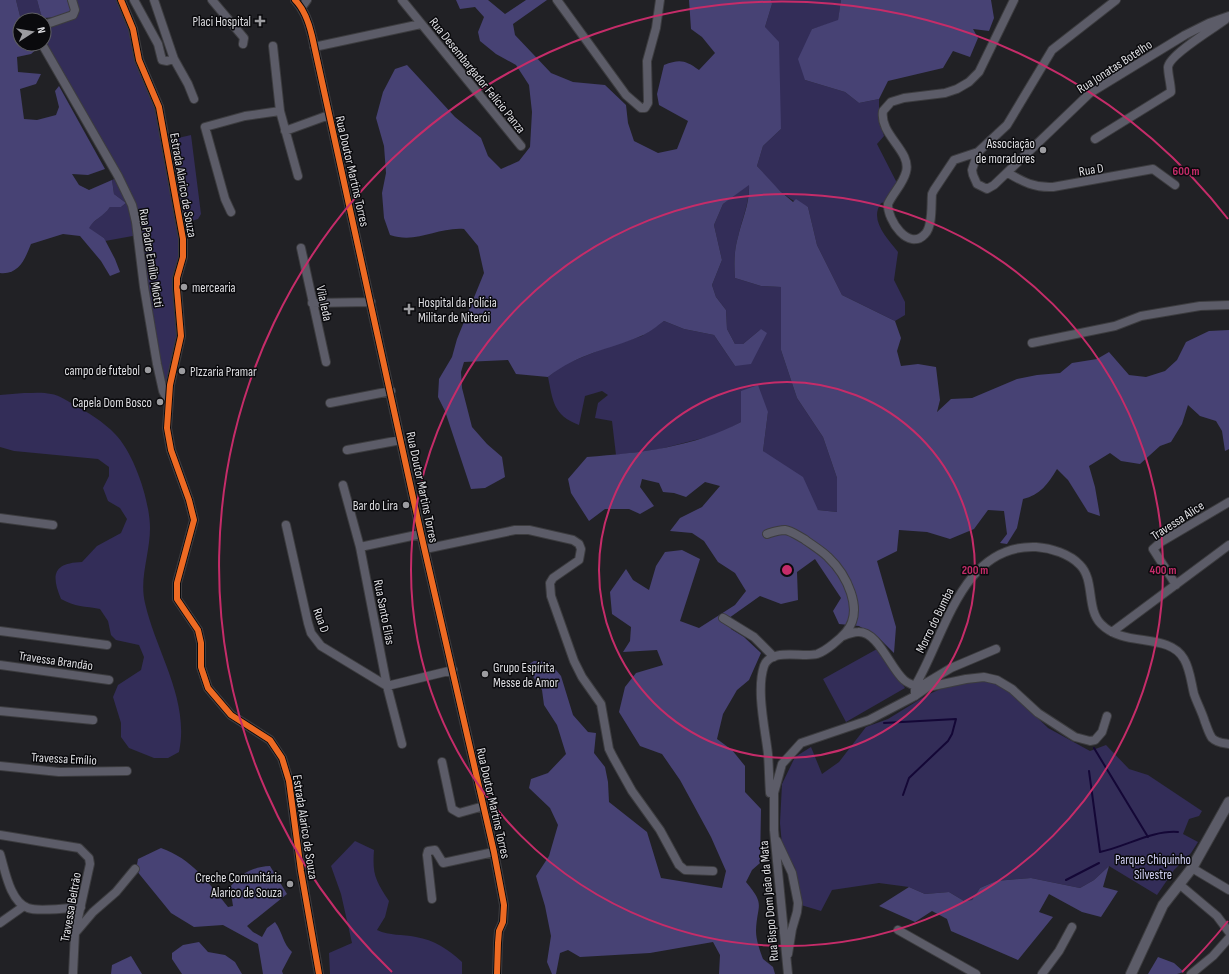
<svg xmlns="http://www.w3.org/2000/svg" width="1229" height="974" font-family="'Sofia Sans Condensed',sans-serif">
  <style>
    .green { fill: #332d58 }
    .forest { fill: #474274 }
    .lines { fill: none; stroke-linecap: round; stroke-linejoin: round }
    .stream { stroke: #140736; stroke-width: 2 }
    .minor-casing { stroke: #3c3c3f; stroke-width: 10 }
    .major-casing { stroke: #3c3c3f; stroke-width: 12 }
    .minor { stroke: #5c5c68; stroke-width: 8 }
    .major { stroke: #5c5c68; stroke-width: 10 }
    .cycleway-casing { stroke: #0a0a0d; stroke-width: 8 }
    .cycleway { stroke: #ed6a23; stroke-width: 6 }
    .ring { fill: none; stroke: #c52c69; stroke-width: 2 }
    .poi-dot { fill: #9c9ca0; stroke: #0a0a0d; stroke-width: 1.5 }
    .labels { text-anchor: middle; stroke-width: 3; stroke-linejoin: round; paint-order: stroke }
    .poi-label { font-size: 13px; fill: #dfdfe3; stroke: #0a0a0d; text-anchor: end }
    .street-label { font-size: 13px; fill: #dfdfe3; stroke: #0a0a0d }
    .park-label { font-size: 13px; fill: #cfcef2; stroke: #0a0a0d }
    .centre { fill: #c52c69; stroke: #0a0a0d; stroke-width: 2 }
    .ring-label { font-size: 12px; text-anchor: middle; font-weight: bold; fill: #c52c69; stroke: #0a0a0d; stroke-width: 3; stroke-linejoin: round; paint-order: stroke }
  </style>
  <rect width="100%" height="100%" fill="#212125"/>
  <path class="green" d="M16 0H37L42 18 41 20H21Z
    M72 0H121L153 92 165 141 191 135 201 214 198 219 181 224 183 239 177 278 180 323 170 385 163 391 138 235 105 241 104 238 88 228C94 220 103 216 110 207H121L126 203 114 194 112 180 118 177 44 44V25Z
    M771 0H841L838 21 812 29 805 80 845 92 859 103 879 99V119L884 136 877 144 898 185 889 201 881 203C869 220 887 238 898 252L894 280 905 302V315L895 321 842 295 817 245 808 207C783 198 774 185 757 166L763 146 781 129 765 27 772 4Z
    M749 184C750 202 742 219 738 237 734 251 734 264 735 278L761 286 781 287V350L797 398 823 437 837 478V512L818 510 763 451 768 412 741 422 719 434 660 449 616 455 612 421 595 418 598 403 608 395 602 391 585 396 579 425C553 415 553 401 548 377L563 365 605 348 642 336 664 321 684 329 714 335 735 366 761 329 743 344H735L727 329 726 310 716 297 712 285 722 260 714 225 723 204Z
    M24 393C33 393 43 392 51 394 59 395 67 401 73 404 87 412 104 422 115 434 134 453 150 501 150 528 150 554 139 578 145 603 156 652 190 700 179 752L168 758H154L129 748 121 737V723L113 697 118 685 141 670 144 657 139 645 116 640 111 635 108 621 100 609C85 606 75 607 61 599 51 575 53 563 82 562L97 546 121 533 127 519 120 508 108 501 103 488 109 476V467L98 459 14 451 0 447V395Z
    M877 649 905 688 846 722 823 679Z
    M983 681 1005 686 1048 728 1090 751 1106 745 1129 769 1148 775 1202 811 1199 816 1189 819 1183 834 1198 842 1191 853 1174 870 1157 895 1109 866 1094 880 1080 888 1031 878 996 881 980 888 972 900 964 901 949 892 925 894 909 887 879 883 832 890 821 911 801 905 795 868 782 845 780 823 782 784 795 757 811 747 822 774 839 762 866 727 888 719 927 695 954 683Z
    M355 841 374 850C372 875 376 881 389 901L385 917 377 930C390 936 402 934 416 937 434 940 448 949 462 962V974H330L329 953 352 943 341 894 331 866Z"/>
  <path class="forest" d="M0 0H16L21 20 20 44H37L38 48 31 54 17 57 18 72 41 74 36 84 20 89 24 119 37 120 56 115 59 107 55 91 59 86 105 169 88 175 72 174 79 185 89 190 112 180 114 194 126 203 121 207H110C103 217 94 219 89 228L104 238 115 259 120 272 110 276 101 261 80 236 63 234 31 244C25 259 19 275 0 273Z
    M37 0H67L73 11 63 17 42 18Z
    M456 0H488L505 14 526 0H547L513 24 515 35 551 73 573 82 605 85 626 105 628 123 634 141 658 153 677 149 688 121 659 105 657 94 664 65C680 59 685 60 699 70L715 53 702 37 691 29 689 0H771L772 4 765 27 779 42 781 129 763 146 757 166 780 191 793 202 796 199 808 207 817 245 842 295 895 321 901 338 897 351 901 366 918 364 936 367 940 400 937 412 951 399 972 398 1017 379 1037 375 1060 373 1072 363 1097 359 1109 352 1129 375 1146 377 1165 371 1177 360 1186 342 1209 331 1229 330V449L1225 451 1222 431 1216 421 1200 416 1188 405 1182 424 1171 442 1160 446 1140 464 1121 461 1110 453 1089 466 1095 487 1100 516 1088 512 1068 480 1057 469C1048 484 1040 495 1023 499L1017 528 1007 544 1000 543 1007 534 1004 511 988 510 974 529 950 539 927 532 899 530 897 551 877 561 896 627 894 653 879 638 859 626 839 624 833 611 841 598 815 559 797 572 798 600 781 604 760 596 729 618 731 629 744 637 761 653 749 680 737 690 723 714 717 739 732 750 745 766V792L761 809 760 863 752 870 746 882C766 906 757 903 756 931 756 940 760 951 763 959L773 967 775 974H719L720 955 713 942 650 953 580 957 568 950 560 953 556 974H552L547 962 551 936 545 906 536 876 549 856 558 825 550 808 529 788 531 779 548 773 566 754 557 725 544 705 542 690 526 666 534 661 549 662 561 676 573 715 588 732 596 733 594 753 605 767 608 782 609 802 647 832 661 878 722 888 726 871 711 837 680 780 662 754 640 746 619 712 625 687 636 673 663 665 657 650 623 652 630 641 631 627 612 614 610 592 626 569 633 580 649 590 656 566 665 552 682 550 700 559 680 621 699 628 735 605 746 591 735 573 718 562 704 541 692 533 670 531 680 518 702 507 720 486 705 482 686 497 674 493 663 492 659 483 642 479 640 487 654 506 640 514 629 509H605L589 521 571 493 568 479 587 457C640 453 694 447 741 422V391L758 385 768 412 763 451 803 477 818 510 837 512V478L823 437 797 398 781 350V287L761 286 735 278C734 264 734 251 738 237 742 220 750 203 749 185L723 204 714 225 722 260 712 285 716 297 726 310 727 329 735 344H743L761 329 767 333 751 364 735 366 714 335 684 329 664 321C657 326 649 333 641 336 608 350 578 353 548 377L516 374 508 360 464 362 461 372 462 388 472 427 487 444 502 457 505 477 485 488 471 489 445 411 438 397 439 379 452 357 457 339 484 273 478 246 464 229C437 227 417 244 390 235L384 218 382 193 386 173 384 146 376 118 383 92 395 69 407 65 455 117 481 138 488 156 501 169 519 161 530 147 532 112 529 85 516 65 496 54 480 41 478 32 484 17 475 7 460 9Z
    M841 0H991L994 18 989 31 973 29 978 38 970 57 953 51 943 68 888 81 879 99 859 103 845 92 805 80 798 59 812 29 838 20Z
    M161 848C192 859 208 882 228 907L233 906 230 887C242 873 252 867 270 866L287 894 247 926 253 932 262 937 267 928 275 922C283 933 283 944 292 952L282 971 283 974H263L258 944 223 925 194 927 171 913 136 870 138 859Z
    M1109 866 1103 887 1118 891 1101 917 1082 912 1049 894 1039 912 1053 917 1018 960 951 931 947 919 932 911 915 922 879 906 909 887 925 894 949 892 964 901 972 900 980 888 996 881 1031 878 1080 888 1094 880Z
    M199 942 208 952 225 955 235 962 242 974H182L172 959V953L183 945Z
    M131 956 142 974H111L112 965Z
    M1158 957 1174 963 1184 972 1177 974H1148Z"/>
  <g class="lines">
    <path class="stream" d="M884 723 956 719 952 734 948 741 909 778 903 795
      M1094 748 1148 837
      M1089 771 1100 852C1125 847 1152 830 1178 832
      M1066 880 1099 863"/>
    <defs>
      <path id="minor" d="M121 0 133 29 139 60 159 107 183 239V257L177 278V289L181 336 170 385 167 428 171 450 189 500 194 520 177 583V599L198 630 201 643V667L208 688 231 715 270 740 282 758 289 781 301 871 319 974
        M134 0 158 44 162 60 167 61 174 59
        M154 0 174 59 188 84 194 99
        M212 0 244 38 243 44
        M295 0C305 10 309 23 312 36L421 534 494 852 504 905 503 922 499 931 498 943 497 974
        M402 0 521 146
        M557 0 626 95 641 108H645L648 103 647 61 656 28 660 0
        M1116 0 1052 50 1007 125 978 152 972 170 973 175 977 184 987 189 994 185 1090 93 1185 35 1209 23 1229 16
        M302 7 307 0
        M44 25 73 15 75 10 72 0
        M42 44 118 176 132 205 136 222 144 287 157 364 163 391 168 400
        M273 46 280 111 298 176
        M314 47 421 24
        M285 131 329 115
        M1095 139 1171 92C1171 84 1168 75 1168 67 1169 55 1214 28 1225 20
        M978 152 954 160 934 190 932 194C931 205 933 226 925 234 909 252 887 220 888 204 893 193 903 184 906 172 912 151 879 135 883 111L891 102 904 98 945 93 957 89 969 82 979 72 1014 0
        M1008 173C1023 182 1035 188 1053 187L1153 169 1175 185
        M231 212 225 199 205 127 245 116 280 111
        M301 248 326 362
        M312 303 371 302
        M1032 343 1115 326 1141 316 1200 306 1229 305
        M330 403 391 391
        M347 450 401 440
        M343 485 360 547 387 686 402 744
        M0 518 53 525
        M286 525 308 623 311 633 321 646 387 686 453 670
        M767 534C773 532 778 530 785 530 792 531 798 536 804 539 812 545 821 550 828 557 846 574 865 610 846 632 840 639 826 651 817 654 803 658 771 647 764 666 756 690 765 728 768 754 769 767 769 780 770 793H774
        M360 547 421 534
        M425 549 515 530H529L573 540 579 544 581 549 579 560 553 578 550 583 551 596 574 661 582 677 601 704 609 749 613 757 632 791 660 830 679 865 685 870 713 871
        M1176 585 1153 549 1161 542 1229 502
        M723 618 754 637 774 657
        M0 631 107 645
        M1112 632 1229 545
        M843 636C848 634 853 632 858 632 878 631 890 668 904 680 907 683 911 684 915 686
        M0 665 109 680
        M921 686 951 668 996 649
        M915 696V686C945 636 961 544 1036 547 1051 548 1070 554 1080 565 1095 580 1086 609 1101 624 1124 648 1169 632 1184 659 1190 669 1191 682 1194 694 1197 703 1202 712 1205 722 1207 727 1209 734 1212 738 1217 743 1223 743 1229 744
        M0 711 93 720
        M442 762 452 809 459 813 484 806
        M0 766 59 772 127 771
        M0 835 79 848 89 858 90 864 75 932 73 974
        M777 841 792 873 798 903 797 912 792 929 788 954
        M0 854C5 870 10 902 28 908 38 912 69 908 81 907
        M1192 868 1229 890
        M1179 884 1217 916 1229 932
        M432 899 427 855 428 851 435 850 443 863 494 852
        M0 923 24 906
        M898 930 976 974
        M76 932 93 912 116 892 135 869
        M788 974 774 830V793L782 764 801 743 869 720 915 696 928 687 966 679 984 677 997 680 1012 689 1038 713 1075 737 1090 741 1095 740 1102 732 1107 716
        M1042 974 1059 951 1072 927
        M1191 974 1213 956 1229 938"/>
      <path id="major" d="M1131 974 1163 905 1192 868 1229 802"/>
    </defs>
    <use href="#minor" class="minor-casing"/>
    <use href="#major" class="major-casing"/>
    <use href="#minor" class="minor"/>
    <use href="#major" class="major"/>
    <defs>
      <path id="cycleway" d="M121 0 133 29 139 60 159 107 183 239V257L177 278V289L181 336 170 385 167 428 171 450 189 500 194 520 177 583V599L198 630 201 643V667L208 688 231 715 270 740 282 758 289 781 301 871 319 974
        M295 0C305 10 309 23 312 36L421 534 494 852 504 905 503 922 499 931 498 943 497 974"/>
    </defs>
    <use href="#cycleway" class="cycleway-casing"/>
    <use href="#cycleway" class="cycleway"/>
  </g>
  <g class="ring">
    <circle cx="787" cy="570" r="188"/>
    <circle cx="787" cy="570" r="376"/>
    <path d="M1228 921A564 564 0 0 1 1182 972M392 972A564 564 0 1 1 1228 219"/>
  </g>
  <g class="poi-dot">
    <path d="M258 15h4v4h4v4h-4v4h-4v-4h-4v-4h4z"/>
    <circle cx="1043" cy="150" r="4"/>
    <circle cx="184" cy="287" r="4"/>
    <path d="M407 303h4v4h4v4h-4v4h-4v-4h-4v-4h4z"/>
    <circle cx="148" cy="370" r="4"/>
    <circle cx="182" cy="371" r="4"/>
    <circle cx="160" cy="402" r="4"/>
    <circle cx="406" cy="505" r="4"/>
    <circle cx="485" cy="674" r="4"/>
    <circle cx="290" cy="884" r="4"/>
  </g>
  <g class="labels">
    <g class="poi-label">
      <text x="251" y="26">Placi Hospital</text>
      <text x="1035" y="148">Associação<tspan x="1035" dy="15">de moradores</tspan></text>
      <text x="192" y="292" text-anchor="start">mercearia</text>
      <text x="418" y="307" text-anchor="start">Hospital da Polícia<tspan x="418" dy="15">Militar de Niterói</tspan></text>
      <text x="140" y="375">campo de futebol</text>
      <text x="190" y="376" text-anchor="start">PIzzaria Pramar</text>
      <text x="152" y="407">Capela Dom Bosco</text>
      <text x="398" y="510">Bar do Lira</text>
      <text x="493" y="672" text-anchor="start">Grupo Espírita<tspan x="493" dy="15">Messe de Amor</tspan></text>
      <text x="282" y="882">Creche Comunitária<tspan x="282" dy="15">Alarico de Souza</tspan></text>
    </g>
    <g class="street-label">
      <text transform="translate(1114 66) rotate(-33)" y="5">Rua Jonatas Botelho</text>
      <text transform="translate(478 75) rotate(51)" y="5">Rua Desembargador Felício Panza</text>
      <text transform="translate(1091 169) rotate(-9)" y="5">Rua D</text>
      <text transform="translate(353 171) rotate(77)" y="5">Rua Doutor Martins Torres</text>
      <text transform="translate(184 185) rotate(80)" y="5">Estrada Alarico de Souza</text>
      <text transform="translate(152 258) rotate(81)" y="5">Rua Padre Emílio Miotti</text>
      <text transform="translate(325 303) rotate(78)" y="5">Vila Ieda</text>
      <text transform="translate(423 487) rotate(78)" y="5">Rua Doutor Martins Torres</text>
      <text transform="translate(1177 520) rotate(-33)" y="5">Travessa Alice</text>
      <text transform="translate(385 612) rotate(79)" y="5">Rua Santo Elias</text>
      <text transform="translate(322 620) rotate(70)" y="5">Rua D</text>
      <text transform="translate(934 620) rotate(-64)" y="5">Morro do Bumba</text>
      <text transform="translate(56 660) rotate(8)" y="5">Travessa Brandão</text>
      <text transform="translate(64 758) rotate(3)" y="5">Travessa Emílio</text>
      <text transform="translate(494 803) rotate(77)" y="5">Rua Doutor Martins Torres</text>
      <text transform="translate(306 827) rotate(81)" y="5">Estrada Alarico de Souza</text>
      <text transform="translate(768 901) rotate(-95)" y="5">Rua Bispo Dom João da Mata</text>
      <text transform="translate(70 907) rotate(-80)" y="5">Travessa Beltrão</text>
    </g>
    <g class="park-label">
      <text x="1153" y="864">Parque Chiquinho<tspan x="1153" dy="15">Silvestre</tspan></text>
    </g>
  </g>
  <circle cx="787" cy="570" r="6" class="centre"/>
  <g class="ring-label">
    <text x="1186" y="175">600 m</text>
    <text x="975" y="574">200 m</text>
    <text x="1163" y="574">400 m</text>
  </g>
  <g transform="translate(32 32) rotate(78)"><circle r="19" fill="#0a0a0d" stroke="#5f5f63"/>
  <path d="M0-3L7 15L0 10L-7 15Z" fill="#9c9ca0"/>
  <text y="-6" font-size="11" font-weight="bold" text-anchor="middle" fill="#dfdfe3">N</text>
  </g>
</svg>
